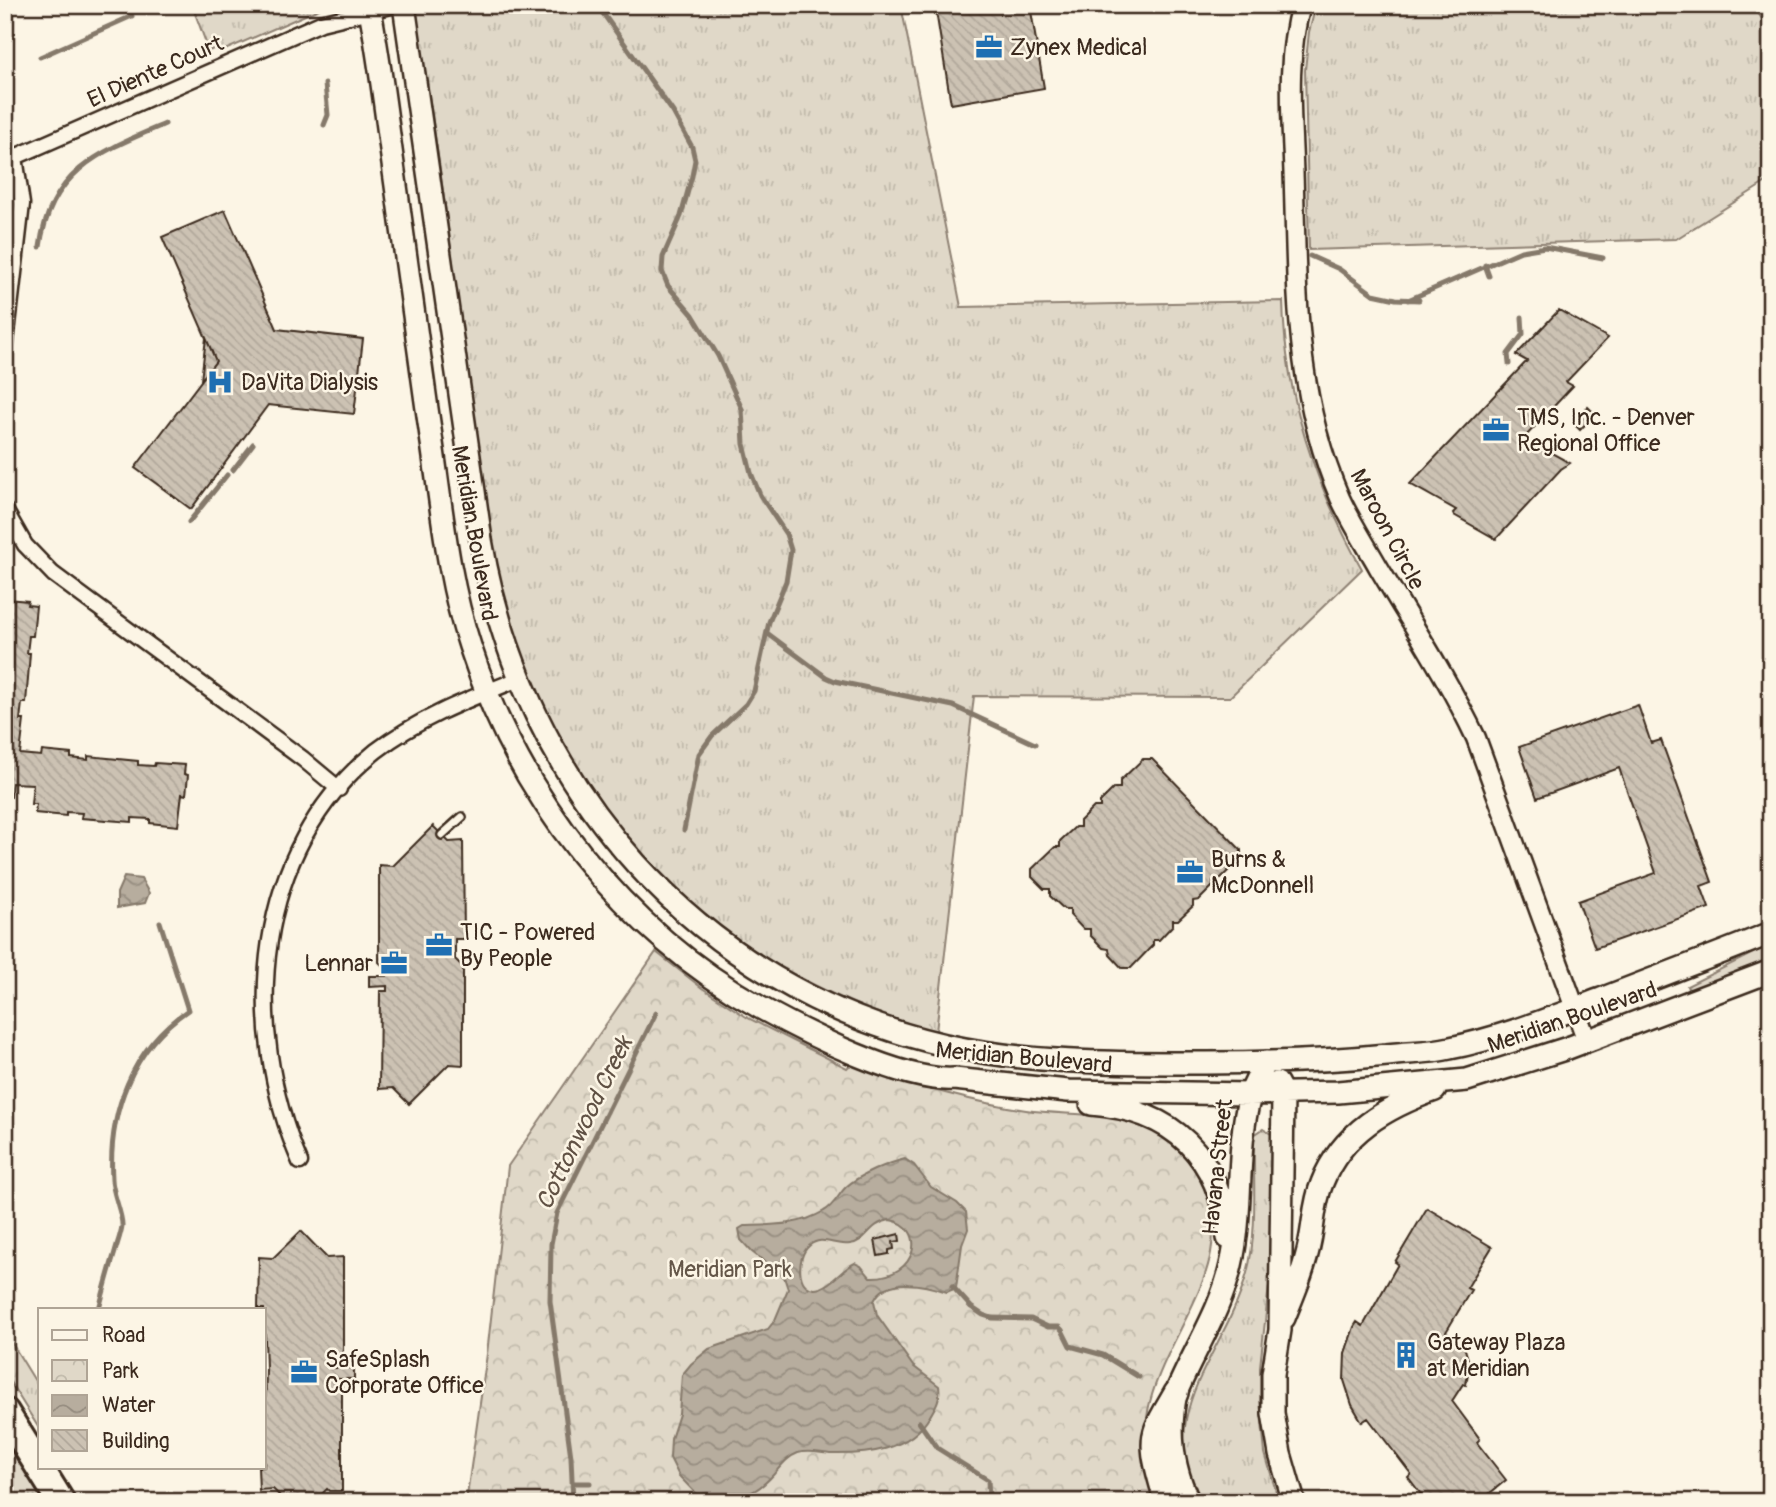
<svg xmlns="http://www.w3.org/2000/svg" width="1776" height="1507" font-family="Pangolin,sans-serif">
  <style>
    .grass { fill: url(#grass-tufts); stroke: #8e8173; stroke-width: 2 }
    .park { fill: url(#park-crowns); stroke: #8e8173; stroke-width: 2 }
    .water { fill: url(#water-waves); stroke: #85796b; stroke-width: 2; fill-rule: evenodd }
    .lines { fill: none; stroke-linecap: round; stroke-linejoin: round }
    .stream { stroke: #85796b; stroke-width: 5 }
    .building { fill: url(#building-back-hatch); stroke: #3b2a1e; stroke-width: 2 }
    .service-casing { stroke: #3b2a1e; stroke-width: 12 }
    .minor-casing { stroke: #3b2a1e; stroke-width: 19 }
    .tertiary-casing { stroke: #3b2a1e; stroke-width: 23 }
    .secondary-casing { stroke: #3b2a1e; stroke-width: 26 }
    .primary-casing { stroke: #3b2a1e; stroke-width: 28 }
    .motorway-casing { stroke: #3b2a1e; stroke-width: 32 }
    .service { stroke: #fcf5e5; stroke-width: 7 }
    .minor { stroke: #fcf5e5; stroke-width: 14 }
    .tertiary { stroke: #fcf5e5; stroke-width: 18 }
    .secondary { stroke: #fcf5e5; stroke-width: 21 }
    .primary { stroke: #fcf5e5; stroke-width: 23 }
    .motorway { stroke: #fcf5e5; stroke-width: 26 }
    .labels { text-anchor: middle; stroke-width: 5; stroke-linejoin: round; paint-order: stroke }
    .poi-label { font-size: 23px; fill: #3b2a1e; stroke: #fcf5e5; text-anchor: start }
    .street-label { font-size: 23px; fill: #3b2a1e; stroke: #fcf5e5 }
    .park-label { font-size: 23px; fill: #645648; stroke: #fcf5e5 }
    .water-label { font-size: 24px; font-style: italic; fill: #605144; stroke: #fcf5e5 }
  </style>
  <defs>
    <pattern id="grass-tufts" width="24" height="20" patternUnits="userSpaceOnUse" patternTransform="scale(1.75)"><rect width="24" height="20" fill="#e0d8c8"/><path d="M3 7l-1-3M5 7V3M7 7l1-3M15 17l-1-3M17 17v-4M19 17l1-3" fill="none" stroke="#c1baab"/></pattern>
    <pattern id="park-crowns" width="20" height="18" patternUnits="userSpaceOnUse" patternTransform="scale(1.75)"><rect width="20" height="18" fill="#e0d8c8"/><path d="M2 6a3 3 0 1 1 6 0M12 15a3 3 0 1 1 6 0" fill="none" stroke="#c1baab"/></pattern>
    <pattern id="water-waves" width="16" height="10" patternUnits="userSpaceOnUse" patternTransform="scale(1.75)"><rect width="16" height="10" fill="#b7ad9e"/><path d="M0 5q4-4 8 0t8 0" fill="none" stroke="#968d80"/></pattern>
    <pattern id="building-back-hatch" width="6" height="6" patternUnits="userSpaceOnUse" patternTransform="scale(1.75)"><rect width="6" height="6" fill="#ccc2b3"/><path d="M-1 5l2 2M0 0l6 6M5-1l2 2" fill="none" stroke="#b0a79a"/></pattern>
  </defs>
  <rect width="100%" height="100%" fill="#fcf5e5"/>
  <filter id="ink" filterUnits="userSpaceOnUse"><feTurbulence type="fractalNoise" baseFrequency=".0143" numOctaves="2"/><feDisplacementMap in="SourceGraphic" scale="14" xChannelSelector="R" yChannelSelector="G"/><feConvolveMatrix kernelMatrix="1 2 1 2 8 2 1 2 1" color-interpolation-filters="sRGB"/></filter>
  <g filter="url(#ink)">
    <path class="grass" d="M192 5H328L225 50 215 48 209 51Z
      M414 5H901L961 307 1283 301C1285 398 1315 485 1362 569L1230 697 974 696 936 1032C740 976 596 849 521 658 515 643 512 626 508 610 503 590 496 570 492 549 483 505 479 459 473 413 454 277 438 140 414 5Z
      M1316 5H1753L1771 33V179L1676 239 1309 250 1305 70 1309 32Z
      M1771 944V961L1689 992 1687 986Z
      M1263 1129 1271 1134 1272 1155 1269 1285 1260 1367V1401L1265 1453 1279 1502H1200C1152 1409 1225 1356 1247 1273 1258 1233 1253 1177 1254 1135Z
      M5 1332 40 1389V1430L5 1374Z
      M5 1429 49 1502H5Z"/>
    <path class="park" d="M656 952 702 988 748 1018 847 1068 852 1063C908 1084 966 1101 1026 1110 1061 1115 1098 1112 1132 1122 1157 1129 1180 1147 1194 1169 1249 1254 1170 1323 1150 1402 1141 1436 1150 1468 1156 1502H466L487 1354 508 1166Z"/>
    <path class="water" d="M124 877 141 879 149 893 145 903 117 908V893Z
      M905 1159 914 1165 931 1187 957 1203 966 1212 968 1229 962 1245 956 1288 947 1292C927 1285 886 1275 874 1301L877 1315 913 1366 939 1386C941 1398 936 1406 930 1416 910 1451 866 1455 830 1454 820 1453 808 1450 798 1453 787 1457 781 1466 774 1474 755 1496 732 1504 703 1501L679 1476 670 1458 671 1439 679 1414 682 1375 691 1364 709 1349 768 1329 775 1320 788 1289 784 1277 752 1252 741 1240 739 1229 744 1226C772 1225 799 1226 824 1211 834 1206 838 1195 846 1187 859 1175 888 1163 905 1159ZM890 1220C928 1226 918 1279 870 1277L861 1266 855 1263C842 1269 834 1283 820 1288 797 1295 795 1258 809 1246 822 1234 835 1247 850 1244 869 1241 867 1224 890 1220Z"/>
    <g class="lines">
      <path class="stream" d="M597 5 673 112 692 147 695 160 692 176 681 216 663 257 662 271 668 286 693 315 718 356 742 409 744 444 751 473 760 495 786 534 791 550 786 581 769 622 754 691 746 704 712 736 699 754 684 830
        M40 57 132 16
        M324 125 328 115 325 84
        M40 247C50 170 102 151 165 124
        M1310 256 1339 269 1373 294 1396 299 1419 300
        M1485 265 1489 276
        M1408 300 1521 251 1545 247 1603 258
        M1509 364 1508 354 1523 334 1522 317
        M233 470 253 444
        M189 522 227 475
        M767 633 826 677 835 681 953 706 1035 744
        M952 1286 971 1307 983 1315 992 1318 1031 1319 1048 1327H1059L1062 1330 1070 1346 1103 1355 1139 1377
        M99 1309C104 1290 109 1271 115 1252 117 1244 121 1234 122 1226 123 1215 112 1193 112 1179 108 1112 132 1048 188 1010L160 922
        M919 1422 937 1448 988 1480 989 1498 993 1502
        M572 1483H590
        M573 1502 571 1457 550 1301 551 1244 557 1213 656 1013"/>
    </g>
    <path class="building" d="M935 5H1030L1044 88 951 104Z
      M225 210 277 329 363 339 354 414 268 405 191 509 135 468 216 361 162 237Z
      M1559 310 1608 338 1566 382 1573 386 1524 438 1570 463 1561 469 1496 539 1454 515 1453 513 1456 510 1410 484 1527 361 1516 355Z
      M206 338 216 361 201 380Z
      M1588 407 1595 414 1580 430 1573 423Z
      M7 599 28 601 27 605 36 606 33 636H29L27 653H30L26 703H22L20 720H24L20 754 41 756 42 751 71 754V758L88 760V756L138 761V765L154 766 155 763 185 765 184 774 188 775 186 795 182 794 178 826 150 823V819L132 818V822L81 818 82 813 66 812V816L35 813 36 804H31L33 784 12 783 11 797H5Z
      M1638 705 1651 743 1661 740 1712 882 1701 886 1709 908 1595 948 1578 901 1656 873 1619 768 1537 798 1519 747Z
      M1143 759H1152L1241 850V858L1218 881H1213V886L1199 900 1193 901V906L1178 920H1173V925L1159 940H1153V945L1131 968H1122L1110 955 1109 949 1103 948 1090 935V929H1083L1070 915V909H1064L1050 896V889H1044L1032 877V869L1055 847H1060V841L1075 827H1080V821L1094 807H1100V802L1114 788H1120V781Z
      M433 826 449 842 463 841 464 939H455V959L463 967V1065L449 1064 409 1104 393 1088 379 1089 380 991H387V986L369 987V976H387V970L379 962V865L393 866Z
      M1427 1208 1492 1247 1467 1288 1471 1290 1446 1332 1461 1347 1464 1346 1470 1366V1373H1468L1466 1385 1463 1384 1452 1401 1480 1439 1477 1442 1478 1444 1506 1480 1479 1502H1427L1408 1477 1411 1474 1368 1418 1362 1422 1352 1405 1344 1380 1345 1353 1354 1327 1357 1322 1363 1326 1398 1264 1395 1262Z
      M301 1231 327 1258 343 1257V1363H335V1368H354V1379H335V1384H342V1491H329L327 1489 314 1502H286L273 1489 259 1490 258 1467H264L266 1368 264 1309H258L259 1257 273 1258Z
      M899 1234 900 1241 893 1242 894 1249 889 1250V1254L878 1256 875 1240Z"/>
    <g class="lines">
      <defs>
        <path id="service" d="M442 835 462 817"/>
        <path id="minor" d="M5 351 22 204 15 157 321 23 395 5
          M5 510 25 545 53 574 303 759 339 789
          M300 1162C241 1025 253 849 376 751 419 718 469 699 519 679"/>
        <path id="tertiary" d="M1301 5C1284 65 1293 129 1294 190 1297 298 1296 397 1340 498 1351 522 1366 545 1379 568 1412 624 1448 679 1476 738L1587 1041
          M1770 5 1771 6"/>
        <path id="secondary" d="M369 5C379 55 385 107 392 157 405 253 418 348 432 443 442 511 448 580 470 646 518 796 623 931 761 1008 808 1034 902 1082 954 1079L1068 1091 1250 1094 1338 1092 1467 1080 1568 1048 1771 971
          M404 5 481 540C522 786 699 989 945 1045 1031 1064 1118 1063 1206 1063 1266 1063 1327 1061 1387 1055 1409 1052 1430 1053 1450 1048 1502 1038 1552 1017 1601 999 1657 977 1714 956 1771 933
          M1277 1083 1283 1094 1280 1330 1273 1374V1413L1280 1454 1294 1502
          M1091 1104C1173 1110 1220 1156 1228 1238
          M1284 1318C1294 1293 1305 1268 1310 1241 1314 1222 1314 1202 1322 1183 1342 1132 1387 1107 1435 1090
          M1189 1502C1172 1467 1168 1431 1176 1393 1194 1350 1221 1310 1231 1265 1244 1210 1235 1151 1250 1096 1253 1084 1261 1073 1266 1062"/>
        <path id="primary" d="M1166 1502C1162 1479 1148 1451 1157 1428 1162 1416 1170 1404 1176 1393"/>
        <path id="motorway" d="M5 1412 61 1502"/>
      </defs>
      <use href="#service" class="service-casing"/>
      <use href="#minor" class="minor-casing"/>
      <use href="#tertiary" class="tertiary-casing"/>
      <use href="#secondary" class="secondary-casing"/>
      <use href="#primary" class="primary-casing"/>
      <use href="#motorway" class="motorway-casing"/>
      <use href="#service" class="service"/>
      <use href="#minor" class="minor"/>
      <use href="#tertiary" class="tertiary"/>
      <use href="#secondary" class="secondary"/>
      <use href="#primary" class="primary"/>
      <use href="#motorway" class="motorway"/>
    </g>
  </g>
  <defs>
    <symbol id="office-bare" viewBox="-9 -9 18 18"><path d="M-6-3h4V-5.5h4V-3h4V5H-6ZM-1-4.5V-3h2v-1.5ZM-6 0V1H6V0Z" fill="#1f6fb2" stroke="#fcf5e5" stroke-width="2.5" paint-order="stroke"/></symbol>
    <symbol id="hospital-bare" viewBox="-9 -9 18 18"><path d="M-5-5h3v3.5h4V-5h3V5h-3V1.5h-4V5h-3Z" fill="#1f6fb2" stroke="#fcf5e5" stroke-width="2.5" paint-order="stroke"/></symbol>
    <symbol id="building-bare" viewBox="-9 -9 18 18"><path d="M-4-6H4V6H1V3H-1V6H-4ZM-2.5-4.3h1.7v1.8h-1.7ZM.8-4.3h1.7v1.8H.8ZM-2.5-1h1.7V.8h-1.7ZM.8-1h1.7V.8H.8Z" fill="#1f6fb2" stroke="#fcf5e5" stroke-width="2.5" paint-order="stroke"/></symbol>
  </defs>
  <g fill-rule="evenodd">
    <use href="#office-bare" x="970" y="28" width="38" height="38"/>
    <use href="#hospital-bare" x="201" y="363" width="38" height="38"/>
    <use href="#office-bare" x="1477" y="411" width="38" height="38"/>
    <use href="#office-bare" x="1171" y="853" width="38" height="38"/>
    <use href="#office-bare" x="420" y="926" width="38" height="38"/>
    <use href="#office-bare" x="375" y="944" width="38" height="38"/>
    <use href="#building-bare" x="1387" y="1336" width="38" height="38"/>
    <use href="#office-bare" x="285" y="1353" width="38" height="38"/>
  </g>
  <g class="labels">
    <g class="poi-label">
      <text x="1010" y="55">Zynex Medical</text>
      <text x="241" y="390">DaVita Dialysis</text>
      <text x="1517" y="425">TMS, Inc. - Denver<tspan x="1517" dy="26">Regional Office</tspan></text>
      <text x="1211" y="867">Burns &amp;<tspan x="1211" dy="26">McDonnell</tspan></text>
      <text x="460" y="940">TIC - Powered<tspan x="460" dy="26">By People</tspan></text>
      <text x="373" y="971" text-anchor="end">Lennar</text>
      <text x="1427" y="1350">Gateway Plaza<tspan x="1427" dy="26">at Meridian</tspan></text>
      <text x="325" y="1367">SafeSplash<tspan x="325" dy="26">Corporate Office</tspan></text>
    </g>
    <g class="street-label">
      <text transform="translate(155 71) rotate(-24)" y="8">El Diente Court</text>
      <text transform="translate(1388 529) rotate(62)" y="8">Maroon Circle</text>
      <text transform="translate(475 533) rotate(80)" y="8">Meridian Boulevard</text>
      <text transform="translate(1572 1017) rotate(-19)" y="8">Meridian Boulevard</text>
      <text transform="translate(1024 1057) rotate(5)" y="8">Meridian Boulevard</text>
      <text transform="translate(1217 1167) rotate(-84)" y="8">Havana Street</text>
    </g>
    <g class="park-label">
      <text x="730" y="1277">Meridian Park</text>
    </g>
    <g class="water-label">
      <text transform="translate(584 1123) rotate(-64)" y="8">Cottonwood Creek</text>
    </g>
  </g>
  <rect width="1776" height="1507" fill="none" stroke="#fcf5e5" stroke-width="28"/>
  <rect x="14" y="14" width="1748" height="1479" fill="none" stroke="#3b2a1e" stroke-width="2.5" filter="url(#ink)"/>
  <rect x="38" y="1308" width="228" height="161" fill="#fcf5e5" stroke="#afa495" stroke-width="2"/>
  <rect x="52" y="1330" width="35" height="10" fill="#fcf5e5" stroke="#afa495" stroke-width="2"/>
  <text x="102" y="1342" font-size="21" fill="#3b2a1e">Road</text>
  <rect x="52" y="1360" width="35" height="21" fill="url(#park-crowns)" stroke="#afa495" stroke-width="2"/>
  <text x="102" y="1378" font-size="21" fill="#3b2a1e">Park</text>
  <rect x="52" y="1395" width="35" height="21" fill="url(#water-waves)" stroke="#afa495" stroke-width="2"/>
  <text x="102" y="1412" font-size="21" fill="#3b2a1e">Water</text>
  <rect x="52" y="1430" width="35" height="21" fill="url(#building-back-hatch)" stroke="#afa495" stroke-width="2"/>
  <text x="102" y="1448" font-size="21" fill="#3b2a1e">Building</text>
</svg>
